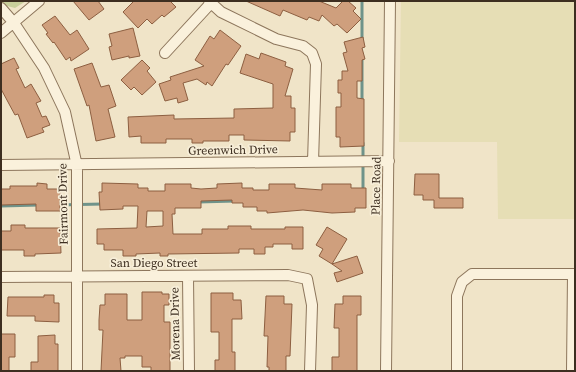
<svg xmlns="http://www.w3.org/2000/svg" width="576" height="372" font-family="'Source Serif 4',serif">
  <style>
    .farmland { fill: #e6deb5 }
    .green { fill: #c9cf9b }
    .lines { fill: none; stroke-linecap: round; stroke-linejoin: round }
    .stream { stroke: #6f938a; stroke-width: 3 }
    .building { fill: #cf9f7d; stroke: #8d5f41; fill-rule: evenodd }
    .street-casing { stroke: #8d765c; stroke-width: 12 }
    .street { stroke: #faf1dc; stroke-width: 10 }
    .labels { text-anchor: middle; stroke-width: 3.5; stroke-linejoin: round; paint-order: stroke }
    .street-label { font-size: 12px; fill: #3d2e20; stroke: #f7eed8 }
  </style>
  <rect width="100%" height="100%" fill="#f0e4c8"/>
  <path class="farmland" d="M401 1H575V219H498L497 142H399Z"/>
  <path class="green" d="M1 1H26L15 8 3 5Z"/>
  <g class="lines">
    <path class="stream" d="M362 1V41
      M362 57V101
      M363 143V191
      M198 202 235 201
      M56 205 103 204
      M1 206 39 205"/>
  </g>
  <path class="building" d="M73 1H98L104 9 89 20Z
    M134 1H170L176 7 164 17 162 15 152 24 147 19 138 28 123 12Z
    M246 1H319L336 8 343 1H348L356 8 353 11 361 19 347 33 337 24 334 26 322 15 319 21 309 17 307 20 283 10 280 16Z
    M55 16 70 35 77 30 89 49 71 61 70 57 66 60 54 42 53 43 46 34 48 33 42 25Z
    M133 28 140 56 129 58V56L112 60 109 47 112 46 109 34Z
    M220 30 241 46 228 65 226 64 212 86 207 82 206 85 197 79 183 83 188 100 178 103 177 98 165 101 159 84 171 80 170 77 204 66 195 60 210 36 214 39Z
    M363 37 365 47 362 48 365 59 362 60V81H357V98L364 99V146L340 147V137H336V107H341V93H338V80H342V71H348L343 53 347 52 344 42Z
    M261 53 286 62 285 66 293 69 285 96H291V108H295V132H290V141L244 140V135H229V141H203V143H192V139H166V143H141V136L129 137 128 117 174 115V119L234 118V109L273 108V84L240 73 246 54 259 59Z
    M14 58 19 68 16 69 25 88 31 84 41 101 36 103 42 117 46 116 50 125 42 128 44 132 27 138 18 114 15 115 1 89V64Z
    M142 60 150 68 147 71 156 82 142 95 134 87 131 90 121 80Z
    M92 63 101 87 109 85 116 106 108 109 115 137 96 141 89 105 87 106 74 69Z
    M415 174H439V198H463V208H434V200H423V195H414Z
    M37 183 47 184V189H60V211H36V204L1 205V189H10V186H37Z
    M102 183 138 184V188H148V191H165V184H191V188L201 189 217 188V184L242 183V188H253V190H269V184H295V188L322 190V184H351V188H366V208H355V212L332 213 303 210 267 213V211H257V207H243V203H232V200L201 201V208H175V214H172L173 234H202V229H228V226H251V229H285V227H303V249H292V244H273V247H265V254H254V249H239V253L168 254V256H160V253L136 254V256H123V250H104V244H97V229L137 228 138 206H123V209L100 210 99 192H102ZM147 211H163V226L146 227Z
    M11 225H25V228H60L61 253 35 254V256H24V250H1V231H11Z
    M327 227 347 239 332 264 319 256 323 249 316 245Z
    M357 256 363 273 337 282 334 273 342 271 332 264Z
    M142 292H162V294H169V305H164V322H170V371H151V367H142V356H125V358H120L121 371H101L103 330H99V320L100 305H105V294H127V320H142Z
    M211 293H233V300H241L242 319H232V352H235V371H215V360H219V332H211Z
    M44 295H54V303H59V322L35 321V316H7L8 297H44Z
    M266 296H284V304H292L290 356H286V371H269V367H267L268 336H264Z
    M343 296H361V315H357V371H332V357H339V328H334L335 304H343Z
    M1 334H15V357H9V371H1Z
    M55 335V344H58V371H31V362H38V336Z"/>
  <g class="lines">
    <defs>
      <path id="street" d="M209 1 221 12 276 39 303 46 312 53 316 64 313 162
        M1 8 14 23 44 68 65 112 77 166V371
        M1 33 39 1
        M165 53 211 3
        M1 165 389 161
        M188 276 189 371
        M1 277 288 275 307 279 312 305 310 371
        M386 371 390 1
        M457 371V296L462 282 472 274H575
        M572 371 573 274"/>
    </defs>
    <use href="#street" class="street-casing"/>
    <use href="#street" class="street"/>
  </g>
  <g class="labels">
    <g class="street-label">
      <text transform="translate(233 150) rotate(-1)" y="4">Greenwich Drive</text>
      <text transform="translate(376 186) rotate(-89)" y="4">Place Road</text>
      <text transform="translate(63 204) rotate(-91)" y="4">Fairmont Drive</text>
      <text x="154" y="267">San Diego Street</text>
      <text transform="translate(175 324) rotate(-91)" y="4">Morena Drive</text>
    </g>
  </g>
  <rect width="576" height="372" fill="none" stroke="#3d2e20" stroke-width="4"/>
</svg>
